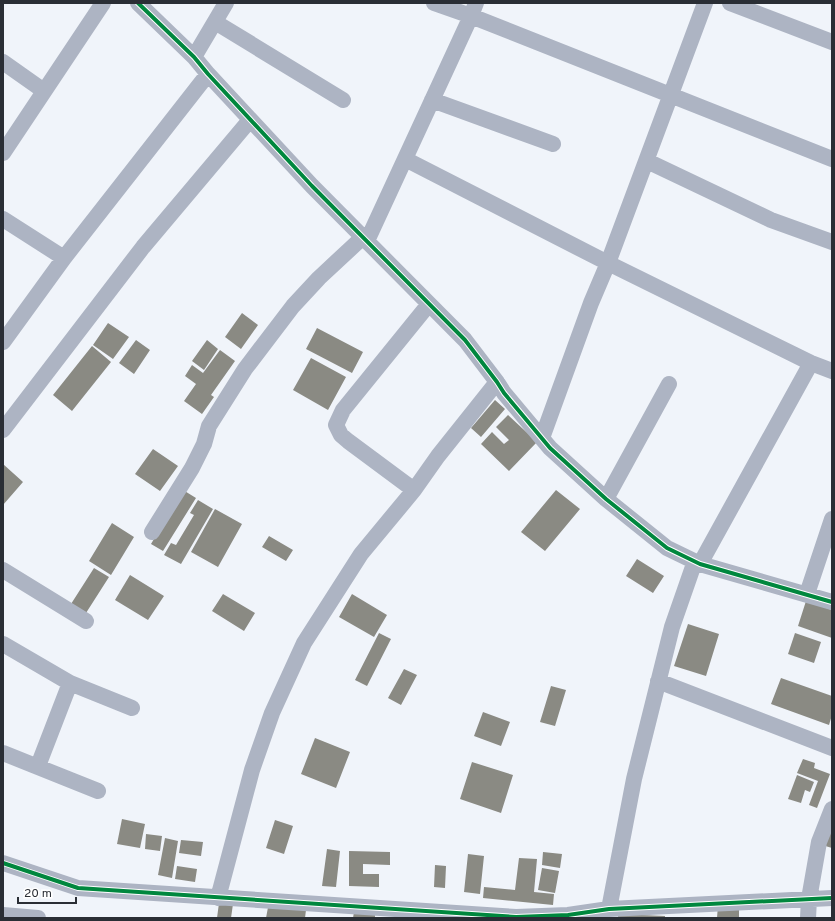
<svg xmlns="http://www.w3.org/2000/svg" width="835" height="921" font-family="Overpass,sans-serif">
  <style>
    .building { fill: #8a8a83 }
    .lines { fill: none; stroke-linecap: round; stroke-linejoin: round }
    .minor { stroke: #adb4c3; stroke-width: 16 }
    .cycleway-casing { stroke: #fff; stroke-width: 6 }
    .cycleway { stroke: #00873e; stroke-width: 4 }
  </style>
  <rect width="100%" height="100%" fill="#f0f4fa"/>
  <path class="building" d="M242 313 258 325 241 349 225 337Z
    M108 323 129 337 113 359 93 345Z
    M317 328 363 352 352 373 306 349Z
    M136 340 150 350 134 374 119 363Z
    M207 340 218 349 204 370 192 361Z
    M92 346 111 362 72 411 53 395Z
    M220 350 235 361 211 395 214 397 202 414 184 401 196 384 185 376 192 365 203 373Z
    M311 358 346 377 328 410 293 390Z
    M495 400 505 409 481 437 471 428Z
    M508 415 537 442 509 471 481 444 492 432 504 444 509 440 496 427Z
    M153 449 178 466 160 491 135 474Z
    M3 464 23 482 3 505Z
    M183 490 196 498 163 551 151 544Z
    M556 490 580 509 545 551 521 532Z
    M198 500 213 509 181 564 164 555 171 543 176 545 194 515 190 513Z
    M215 509 242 524 218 567 191 552Z
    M112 523 134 537 111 575 89 561Z
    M269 536 293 550 286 561 262 547Z
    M637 559 664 576 653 593 626 576Z
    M94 568 109 577 86 613 71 604Z
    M130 575 164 596 148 620 115 600Z
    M223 594 255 613 244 631 212 611Z
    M352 594 387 615 374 637 339 617Z
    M806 601 832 610V638L798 626Z
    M688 624 719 634 706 676 674 666Z
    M379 633 391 639 367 686 355 680Z
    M795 633 821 642 814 663 788 654Z
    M404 669 417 675 401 705 388 698Z
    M781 678 832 696V715L829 725 771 704Z
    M551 686 566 690 555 726 540 722Z
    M483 712 510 722 501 746 474 736Z
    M315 738 350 752 336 788 301 774Z
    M803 759 815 763 814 768 830 774 817 808 809 805 818 781 797 773Z
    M472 762 513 775 501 813 460 799Z
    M797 775 814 782 810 792 805 790 801 803 788 799Z
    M122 819 145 824 140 848 117 844Z
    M275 820 293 826 284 854 266 848Z
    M832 826V848L822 845Z
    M146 834 162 836 160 851 145 849Z
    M165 838 178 841 172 878 158 875Z
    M181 840 203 842 201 856 179 853Z
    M327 849 340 851 336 887 322 886Z
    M349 851 390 852V865L363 864V874H379V887L349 886Z
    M543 852 562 854 560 868 542 865Z
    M468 854 484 856 480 894 464 892Z
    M519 858 537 859 534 892 554 894 553 905 483 898 484 887 515 890Z
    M435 865 446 866 445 888 434 887Z
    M177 866 197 869 195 882 175 879Z
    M542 868 559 871 555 893 538 890Z
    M269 902 306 910 305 918H266Z
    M219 903 233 904 231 918H217Z
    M718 905 739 907V918H717Z
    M354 912 375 914V918H353Z
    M618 914 665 916V918H618Z"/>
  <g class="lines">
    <path class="minor" d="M138 3 194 57 208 74 312 186 465 340 497 382 504 393 550 448 606 499 667 548 700 564 832 602
      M434 3 471 16 832 159
      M730 3 832 42
      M215 22 343 100
      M194 57 226 3
      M3 62 44 91
      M432 100 553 144
      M3 153 103 3
      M405 159 608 263 811 363 832 371
      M647 161 771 220 832 242
      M3 219 64 258
      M367 241 471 16 476 3
      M3 342 64 258 208 74
      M3 430 143 247 250 120
      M542 438 591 303 608 263 705 3
      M414 490 348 441 341 435 336 425 343 410 429 304
      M606 499 669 384
      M152 532 192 468 204 444 209 426 245 369 293 306 319 278 363 237
      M700 564 811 363
      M3 570 86 621
      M807 594 832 519
      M3 644 70 683 132 708
      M658 681 832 748
      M3 753 98 791
      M38 766 70 683
      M3 863 78 888 516 917 568 915 609 909 832 898
      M218 898 252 770 272 713 304 643 361 554 414 490 438 456 497 382
      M609 909 634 779 672 627 695 561
      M3 915 38 918
      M808 918 809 899 819 842 832 809"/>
    <defs>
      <path id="cycleway" d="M138 3 194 57 208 74 312 186 465 340 497 382 504 393 550 448 606 499 667 548 700 564 832 602
        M3 863 78 888 516 917 568 915 609 909 832 898"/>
    </defs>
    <use href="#cycleway" class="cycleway-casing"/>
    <use href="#cycleway" class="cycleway"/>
  </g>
  <rect width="835" height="921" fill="none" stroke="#2a2e35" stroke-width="8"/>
  <path d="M18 897v6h58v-6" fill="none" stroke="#2a2e35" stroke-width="2"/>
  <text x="24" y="897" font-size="12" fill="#2a2e35" stroke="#ffffff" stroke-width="3" paint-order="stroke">20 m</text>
</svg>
